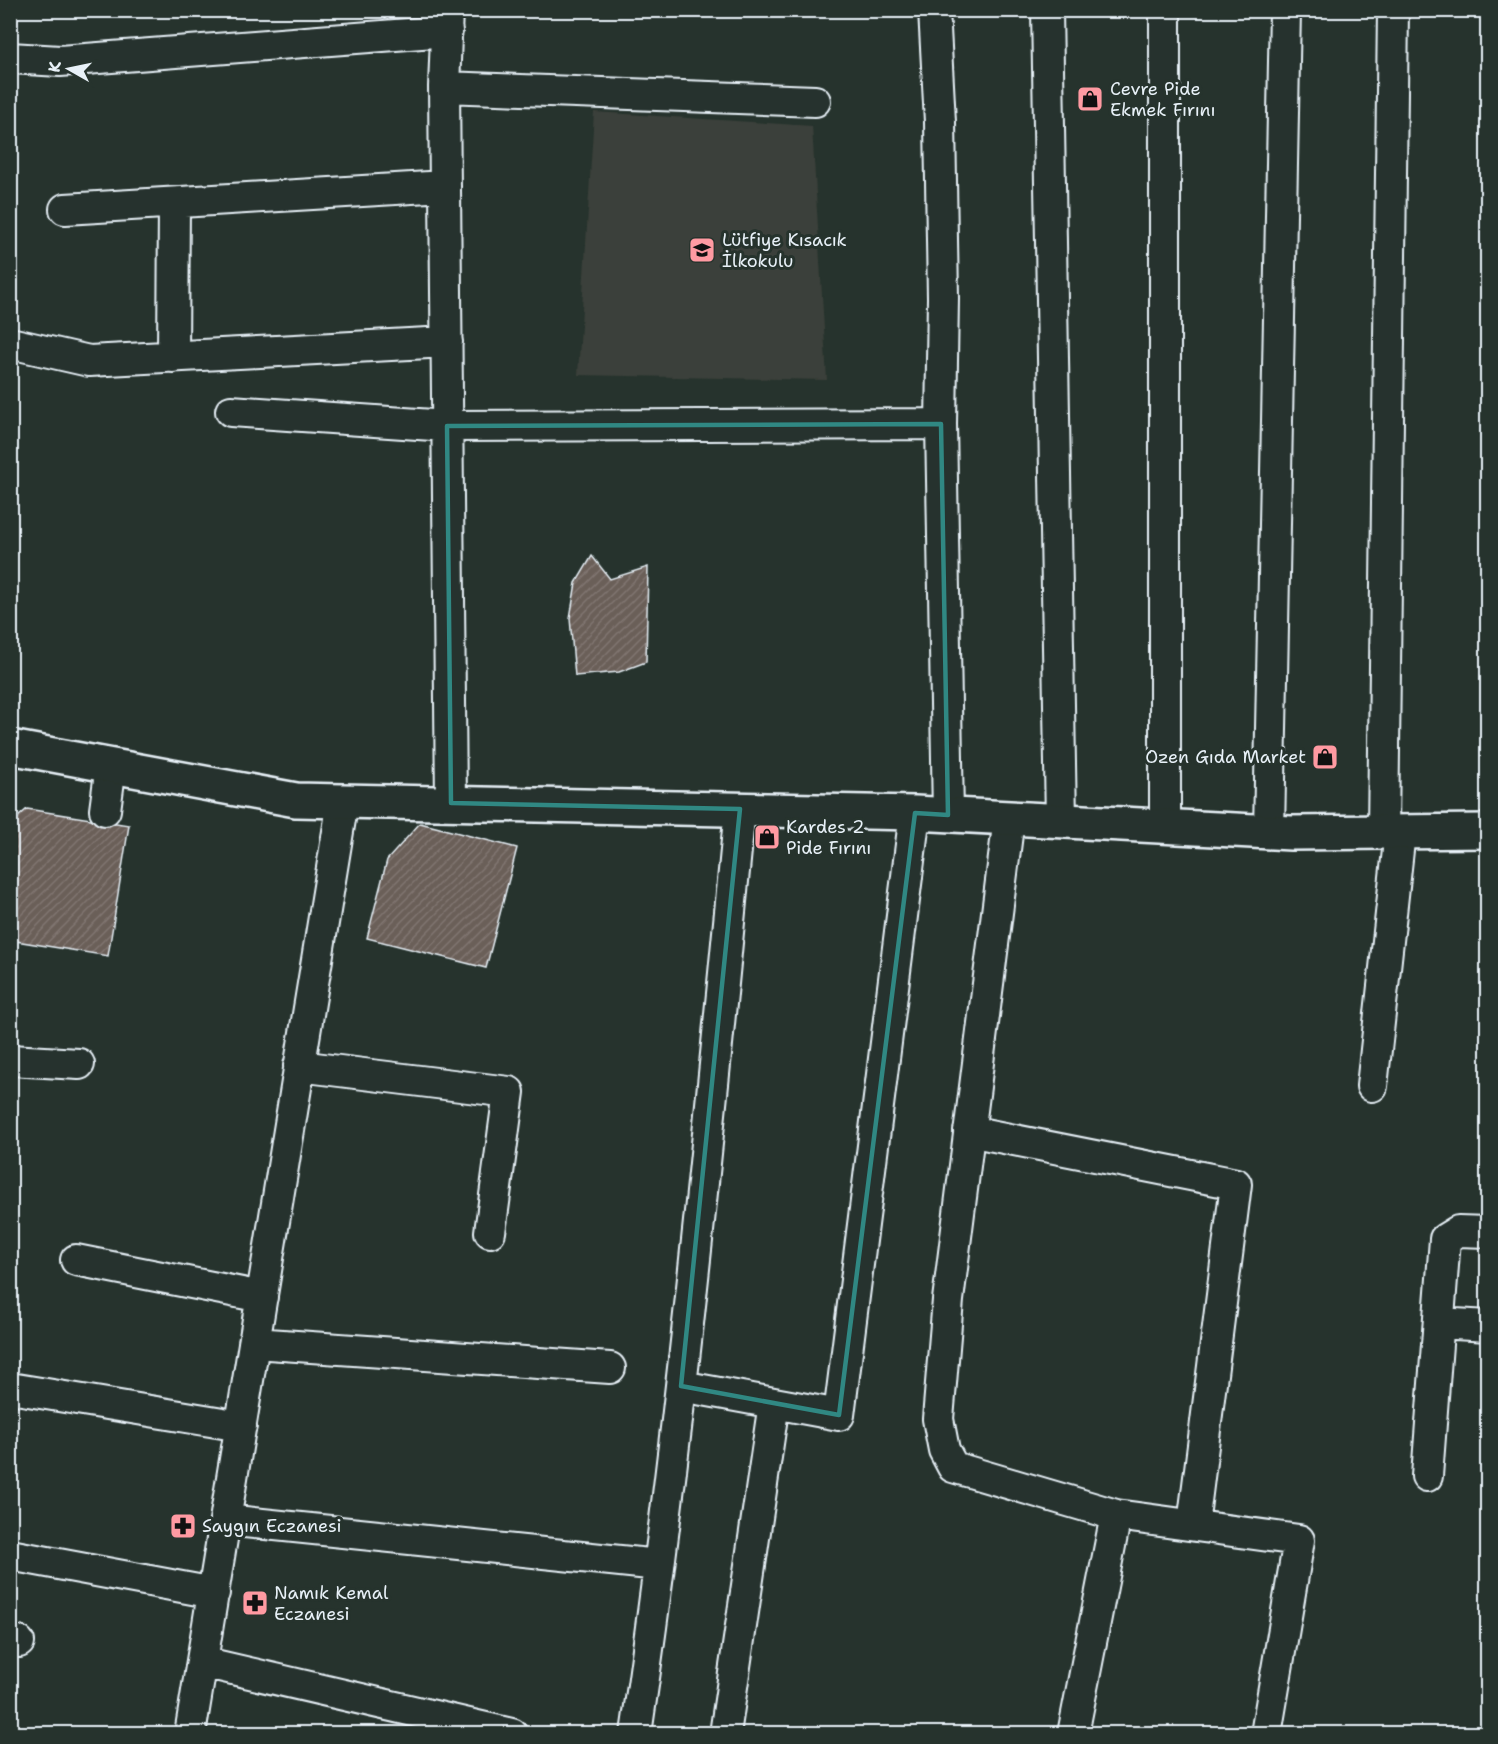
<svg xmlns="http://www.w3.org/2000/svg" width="1498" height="1744" font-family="'Shantell Sans',sans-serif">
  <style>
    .built { fill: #3b403a }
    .building { fill: url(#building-hatch); stroke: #e8f1f8; stroke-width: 1.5 }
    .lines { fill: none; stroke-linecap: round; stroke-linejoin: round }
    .minor-casing { stroke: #e8f1f8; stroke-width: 34 }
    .tertiary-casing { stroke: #e8f1f8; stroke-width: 38 }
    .minor { stroke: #26332d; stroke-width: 30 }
    .tertiary { stroke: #26332d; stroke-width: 33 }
    .marked { fill: none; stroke: #308883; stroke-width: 4.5; stroke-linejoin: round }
    .labels { text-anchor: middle; stroke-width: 6; stroke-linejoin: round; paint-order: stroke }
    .poi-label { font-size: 18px; fill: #e8f1f8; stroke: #26332d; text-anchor: start }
  </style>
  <defs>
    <pattern id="building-hatch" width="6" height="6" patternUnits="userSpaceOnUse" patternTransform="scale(1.5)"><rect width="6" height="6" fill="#6b5f58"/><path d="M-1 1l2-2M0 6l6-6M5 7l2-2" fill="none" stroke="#807671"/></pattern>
  </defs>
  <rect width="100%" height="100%" fill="#26332d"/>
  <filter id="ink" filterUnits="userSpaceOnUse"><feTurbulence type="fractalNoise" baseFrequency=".0167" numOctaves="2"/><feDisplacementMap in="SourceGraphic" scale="12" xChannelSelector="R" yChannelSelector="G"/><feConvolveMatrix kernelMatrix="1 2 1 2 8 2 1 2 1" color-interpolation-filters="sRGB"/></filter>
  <g filter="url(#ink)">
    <path class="built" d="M594 112 812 126 827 380 578 375Z"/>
    <path class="building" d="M592 556 610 579 648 567 646 662 619 672 575 676 570 618 576 583Z
      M27 809 129 825 108 956 10 940V824Z
      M420 823 517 848 486 968 367 938 387 860Z"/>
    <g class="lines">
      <defs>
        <path id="minor" d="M447 10 444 87 451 803
          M934 10 940 122 943 298 941 424 948 815
          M1047 10 1061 821
          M10 58 60 61 447 31
          M444 87 815 101
          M65 209 445 186
          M10 343 89 361 447 342
          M173 357 174 203
          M231 411 447 426 941 424
          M105 810 111 765
          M1009 818 948 1300 938 1419 944 1450 953 1467 1116 1515 1299 1540 1266 1734
          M1165 826V10
          M1269 832 1285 10
          M1383 832 1393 10
          M10 1060 79 1064
          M299 1066 509 1092 490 1232
          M1372 1086 1400 832
          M969 1131 1236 1184 1193 1525
          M76 1260 262 1297
          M1439 1323 1488 1326
          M254 1343 610 1368
          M681 1386 839 1415 915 813
          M10 1388 241 1426
          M1427 1476 1445 1239 1458 1231 1488 1232
          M225 1520 659 1565
          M10 1555 214 1593
          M10 1640 19 1642
          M202 1662 512 1734
          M190 1734 343 801
          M636 1734C681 1427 710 1118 740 809
          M725 1734 774 1403
          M1073 1734 1116 1515"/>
        <path id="tertiary" d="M10 747 296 800 915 813 1291 833 1488 831"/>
      </defs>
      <use href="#minor" class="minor-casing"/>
      <use href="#tertiary" class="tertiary-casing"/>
      <use href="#minor" class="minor"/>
      <use href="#tertiary" class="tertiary"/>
    </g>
  </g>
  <path class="marked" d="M941 424 948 815 915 813 839 1415 681 1386 740 809 451 803 447 426Z"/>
  <defs>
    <symbol id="shop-square" viewBox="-11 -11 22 22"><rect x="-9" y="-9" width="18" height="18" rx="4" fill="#ff9aa2" stroke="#26332d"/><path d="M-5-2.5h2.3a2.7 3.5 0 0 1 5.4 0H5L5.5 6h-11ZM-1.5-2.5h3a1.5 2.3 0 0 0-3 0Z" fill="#111"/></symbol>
    <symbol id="school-square" viewBox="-11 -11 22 22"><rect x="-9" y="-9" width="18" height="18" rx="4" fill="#ff9aa2" stroke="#26332d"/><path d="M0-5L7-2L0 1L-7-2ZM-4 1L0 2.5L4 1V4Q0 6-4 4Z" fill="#111"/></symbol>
    <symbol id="pharmacy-square" viewBox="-11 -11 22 22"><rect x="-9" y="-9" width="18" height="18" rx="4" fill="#ff9aa2" stroke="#26332d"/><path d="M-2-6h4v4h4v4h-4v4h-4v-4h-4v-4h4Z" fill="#111"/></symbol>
  </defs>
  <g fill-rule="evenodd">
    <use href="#shop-square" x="1075" y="84" width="30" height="30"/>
    <use href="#school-square" x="687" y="235" width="30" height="30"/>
    <use href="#shop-square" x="1310" y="742" width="30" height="30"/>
    <use href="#shop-square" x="752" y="822" width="30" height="30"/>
    <use href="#pharmacy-square" x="168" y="1511" width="30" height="30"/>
    <use href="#pharmacy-square" x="240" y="1588" width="30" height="30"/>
  </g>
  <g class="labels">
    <g class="poi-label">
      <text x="1110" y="95">Cevre Pide<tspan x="1110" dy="21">Ekmek Fırını</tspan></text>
      <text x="722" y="246">Lütfiye Kısacık<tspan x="722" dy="21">İlkokulu</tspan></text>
      <text x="1306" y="763" text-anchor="end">Ozen Gıda Market</text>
      <text x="786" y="833">Kardes 2<tspan x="786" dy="21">Pide Fırını</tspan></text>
      <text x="202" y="1532">Saygın Eczanesi</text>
      <text x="274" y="1599">Namık Kemal<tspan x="274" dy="21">Eczanesi</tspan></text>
    </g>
  </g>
  <rect width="1498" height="1744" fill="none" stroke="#26332d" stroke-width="36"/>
  <rect x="18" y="18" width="1462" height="1708" fill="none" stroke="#e8f1f8" stroke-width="2" filter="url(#ink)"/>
  <g transform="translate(69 69) rotate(279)" stroke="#26332d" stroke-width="4.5" paint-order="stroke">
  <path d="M0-4.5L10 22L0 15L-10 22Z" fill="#e8f1f8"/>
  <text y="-9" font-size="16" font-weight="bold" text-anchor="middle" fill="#e8f1f8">K</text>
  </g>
</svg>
